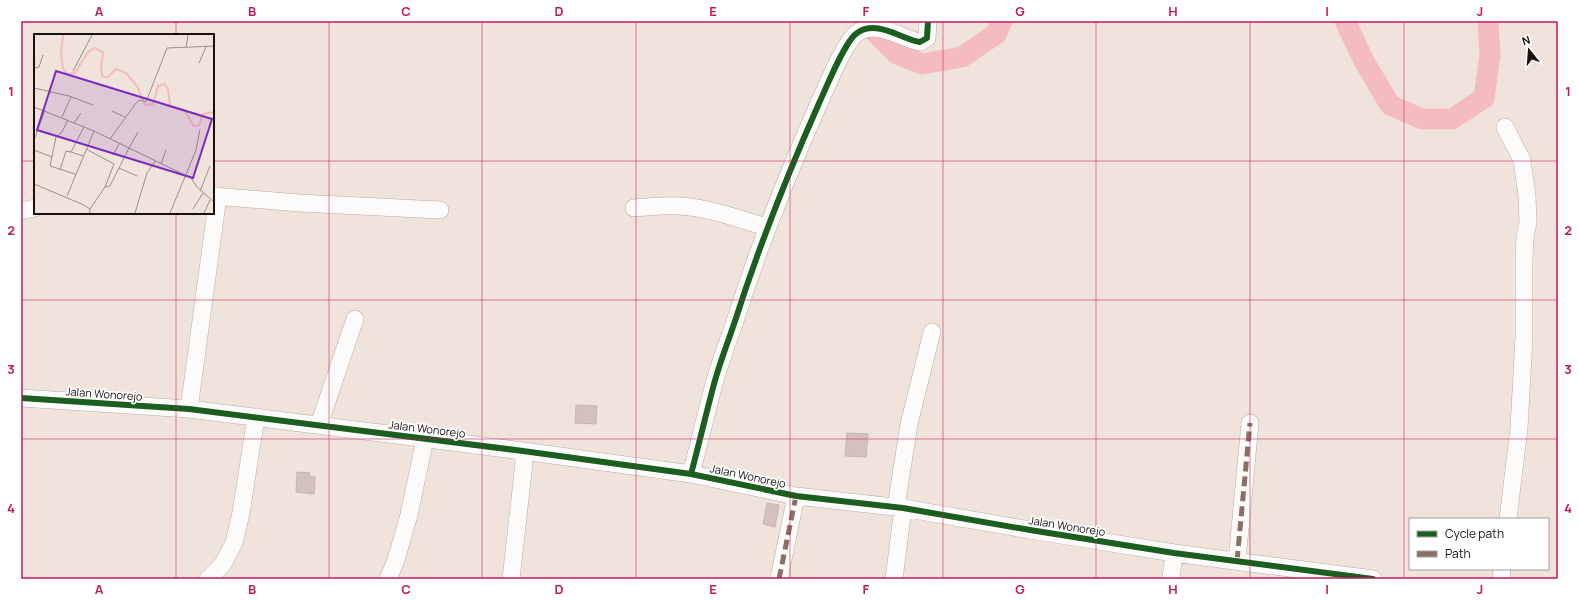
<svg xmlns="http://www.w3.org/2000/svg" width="1579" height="600" font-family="Manrope,sans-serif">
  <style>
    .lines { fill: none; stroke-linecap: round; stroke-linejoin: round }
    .river { stroke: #f5bcbf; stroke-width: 21 }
    .building { fill: #d5c1bb; stroke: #c1b6b2 }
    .minor-casing { stroke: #b6ada7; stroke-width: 18 }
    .minor { stroke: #fdfbfa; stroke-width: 17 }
    .quiet { stroke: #8d6e63; stroke-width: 5; stroke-dasharray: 10 5; stroke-linecap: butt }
    .cycleway-casing { stroke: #fff; stroke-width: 8 }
    .cycleway { stroke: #1b5e20; stroke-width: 6 }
    .grid { fill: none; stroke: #c2185b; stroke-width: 1; stroke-opacity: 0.55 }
    .labels { text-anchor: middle; stroke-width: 3.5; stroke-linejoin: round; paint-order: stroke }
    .street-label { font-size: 11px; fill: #18100c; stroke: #fff }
    .inset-river { fill: none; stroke: #f5bcbf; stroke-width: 2 }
    .inset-road { fill: none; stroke: #9a8f88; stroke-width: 1 }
    .view { fill: #7b2cbf; fill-opacity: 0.15; stroke: #7b2cbf; stroke-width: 2 }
    .inset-edge { fill: none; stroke: #18100c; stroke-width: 2 }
    .neatline { fill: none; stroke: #c2185b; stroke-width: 1.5 }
    .grid-label { font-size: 13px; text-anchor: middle; font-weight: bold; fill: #c2185b }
  </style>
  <rect width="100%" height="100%" fill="#f0e3db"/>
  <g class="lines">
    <path class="river" d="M867 21 871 28 897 54 922 64 962 57 996 34 1002 21
      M1345 21 1364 61 1390 105 1422 119H1452L1484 98 1490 55 1488 21"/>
  </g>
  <path class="building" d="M576 405 597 406 596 424 575 423Z
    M847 433 868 434 866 457 845 456Z
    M297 472 310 473 309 476 315 477 314 494 296 492Z
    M767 503 779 505 775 527 763 524Z"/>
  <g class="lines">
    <defs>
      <path id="minor" d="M1505 127 1522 160 1527 196 1528 222 1525 237 1524 258V337L1519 428 1508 519
        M213 196 299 203 440 210
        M634 208C650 207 665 205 680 206 710 208 739 219 767 227
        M21 211 35 208
        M21 398 189 409 523 451 691 474 796 496 903 508 1030 530 1174 553 1373 579
        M189 409 218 196
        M319 425 355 319
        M691 474C699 444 706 414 714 384 720 362 728 342 735 321 759 246 788 173 820 101 827 86 845 41 857 33 877 19 901 39 920 42L927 38 928 21
        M896 507 909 424 932 332
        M1237 561 1250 423
        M208 579 223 564 234 543 241 513 256 417
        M388 579 396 560 409 515 425 439
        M511 579 524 463 523 451
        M779 579 796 496
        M894 579 903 508
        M1171 579 1174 553
        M1501 579 1502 569"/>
    </defs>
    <use href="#minor" class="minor-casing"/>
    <use href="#minor" class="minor"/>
    <path class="quiet" d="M1237 561 1250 423
      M779 579 796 496"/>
    <defs>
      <path id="cycleway" d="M21 398 189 409 523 451 691 474 796 496 903 508 1030 530 1174 553 1373 579
        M691 474C699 444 706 414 714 384 720 362 728 342 735 321 759 246 788 173 820 101 827 86 845 41 857 33 877 19 901 39 920 42L927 38 928 21"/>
    </defs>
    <use href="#cycleway" class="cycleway-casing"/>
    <use href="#cycleway" class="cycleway"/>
  </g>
  <path class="grid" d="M176 21V35M329 21V579M482 21V579M636 21V579M790 21V579M943 21V579M1096 21V579M1250 21V579M1404 21V579M21 161H35M213 161H1558M176 213V579M21 300H1558M21 439H1558"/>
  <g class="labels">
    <g class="street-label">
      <text transform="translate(104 394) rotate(4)" y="4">Jalan Wonorejo</text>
      <text transform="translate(427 429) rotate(7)" y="4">Jalan Wonorejo</text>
      <text transform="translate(748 476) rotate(12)" y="4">Jalan Wonorejo</text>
      <text transform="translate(1067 526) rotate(9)" y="4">Jalan Wonorejo</text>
    </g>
  </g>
  <g transform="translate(34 34)">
    <rect width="180" height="180" fill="#f0e3db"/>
    <path class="inset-river" d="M29 1 27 20 29 34 33 40 41 39 54 18 61 14 69 18 67 36 69 43H74L82 35 92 39 103 52 111 71 119 70 124 52 130 50 134 55 136 72 151 76 159 92 165 91 169 80 180 78"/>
    <path class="inset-road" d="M152 14 154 1M165 29 172 13M0 34 5 33 9 21M39 37 58 1M0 54 35 62 59 71M0 73 60 97 157 144 163 153 180 168M78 77 91 83M28 83 37 63M34 86 28 98 22 103 16 132 41 140M40 89 47 79M76 105 102 69 106 66 112 68 133 14 180 12M0 106 11 76M95 114 104 98M52 115 80 130 71 153M0 116 18 123M37 118 49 122M79 121 85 110M127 130 132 116M85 134 103 142M26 136 32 117 37 118 50 93M0 150 50 171 56 175V179M166 157 176 132M33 162 60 97M56 175 71 153 76 152 95 114M159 175 169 159M101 179 113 139 121 127M136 179 162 116 166 95M170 179 176 166"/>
    <path class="view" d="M22 37 178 85 159 144 3 96Z"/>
    <rect width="180" height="180" class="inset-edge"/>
  </g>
  <rect width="1579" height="600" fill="none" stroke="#ffffff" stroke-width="44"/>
  <rect x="1409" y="518" width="140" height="52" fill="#ffffff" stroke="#a39f9e"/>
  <rect x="1417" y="531" width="20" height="6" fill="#1b5e20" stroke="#a39f9e"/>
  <text x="1445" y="538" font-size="12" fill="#18100c">Cycle path</text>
  <rect x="1417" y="551" width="20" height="6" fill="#8d6e63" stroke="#a39f9e"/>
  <text x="1445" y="558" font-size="12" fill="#18100c">Path</text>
  <g transform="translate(1529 50) rotate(343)" stroke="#ffffff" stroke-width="3" paint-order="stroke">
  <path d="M0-3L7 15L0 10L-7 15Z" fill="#18100c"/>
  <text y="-6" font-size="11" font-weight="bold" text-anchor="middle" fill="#18100c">N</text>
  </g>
  <rect x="22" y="22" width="1535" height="556" class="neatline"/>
  <g class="grid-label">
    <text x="99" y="16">A</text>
    <text x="252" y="16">B</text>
    <text x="406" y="16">C</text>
    <text x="559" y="16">D</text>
    <text x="713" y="16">E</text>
    <text x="866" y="16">F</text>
    <text x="1020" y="16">G</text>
    <text x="1173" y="16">H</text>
    <text x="1327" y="16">I</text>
    <text x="1480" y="16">J</text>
    <text x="11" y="96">1</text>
    <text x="1568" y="96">1</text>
    <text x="11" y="235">2</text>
    <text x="1568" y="235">2</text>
    <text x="11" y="374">3</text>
    <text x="1568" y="374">3</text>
    <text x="11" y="513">4</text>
    <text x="1568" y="513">4</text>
    <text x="99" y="594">A</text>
    <text x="252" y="594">B</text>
    <text x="406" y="594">C</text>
    <text x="559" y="594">D</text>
    <text x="713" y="594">E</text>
    <text x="866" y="594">F</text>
    <text x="1020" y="594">G</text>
    <text x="1173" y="594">H</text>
    <text x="1327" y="594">I</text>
    <text x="1480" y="594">J</text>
  </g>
</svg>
